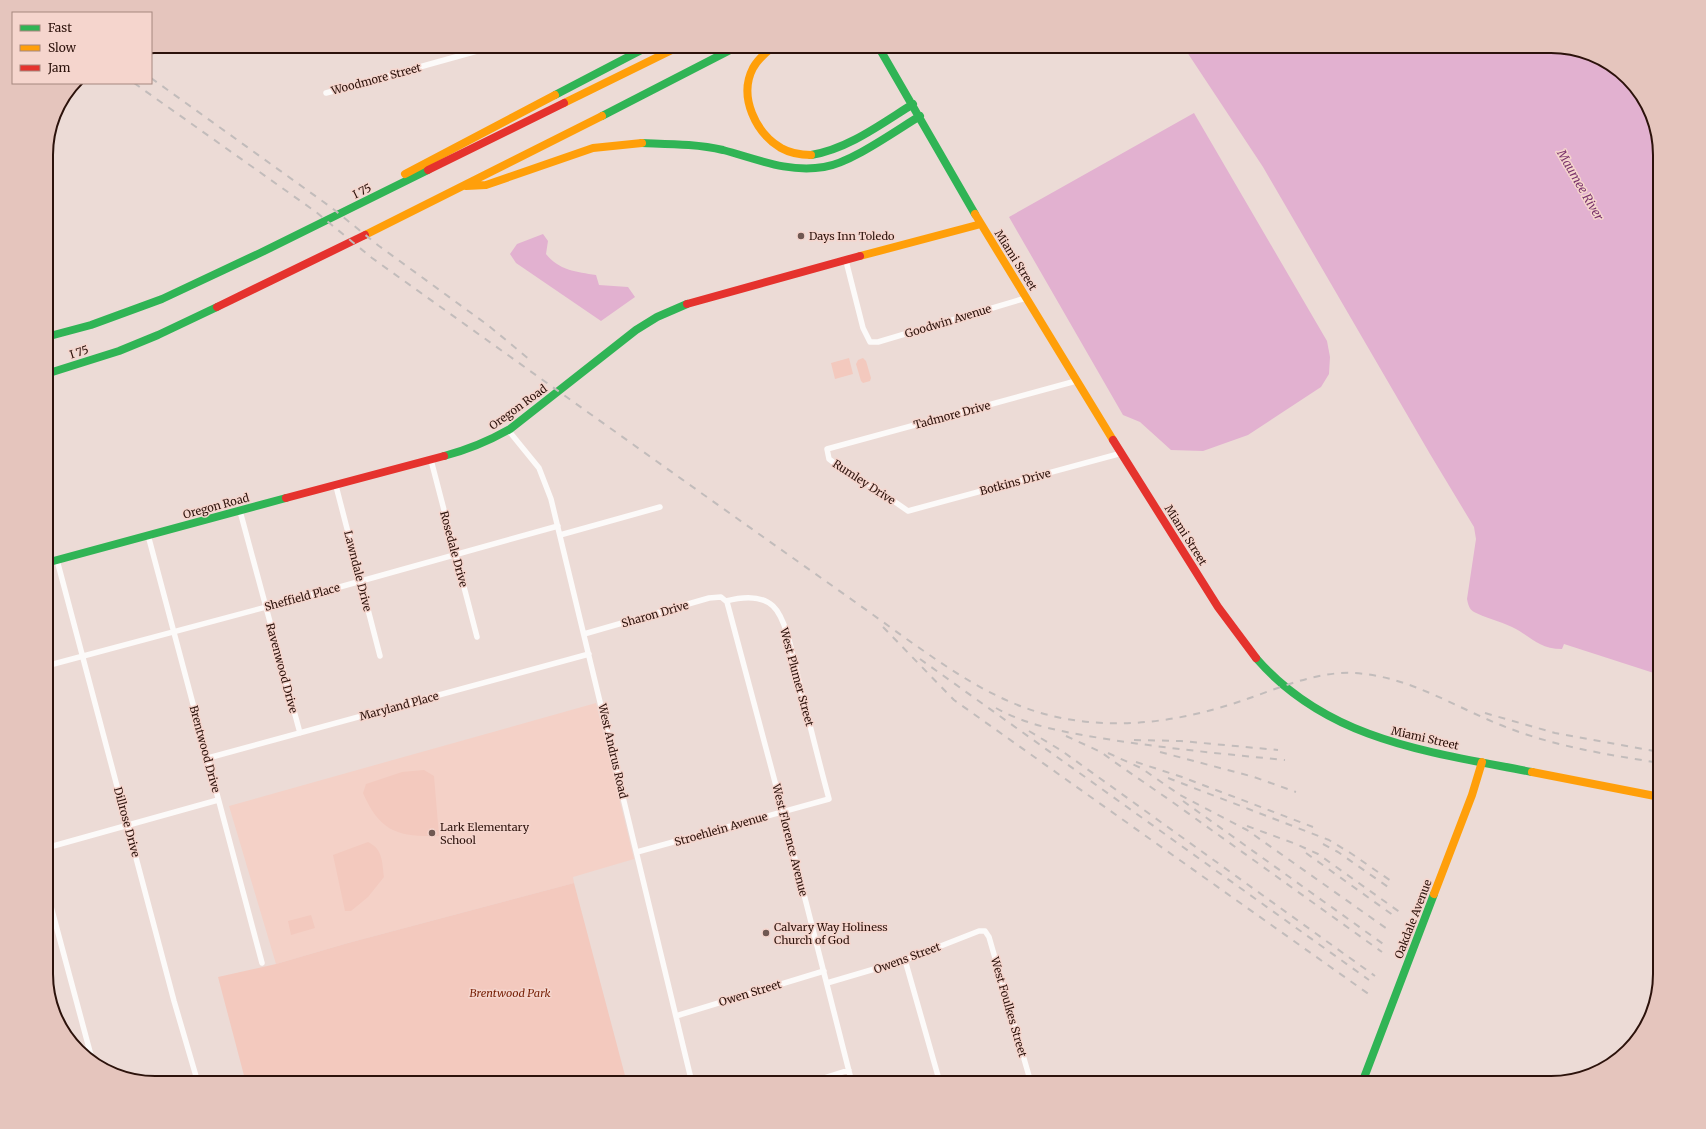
<svg xmlns="http://www.w3.org/2000/svg" width="1706" height="1129" font-family="Merriweather,serif">
  <style>
    .built { fill: #f4d1c7 }
    .green { fill: #f3c9be }
    .water { fill: #e2b1d0 }
    .lines { fill: none; stroke-linecap: round; stroke-linejoin: round }
    .street { stroke: #fcfaf9; stroke-width: 5.5 }
    .fast { stroke: #30b455; stroke-width: 8 }
    .slow { stroke: #ff9f0a; stroke-width: 8 }
    .jam { stroke: #e5322d; stroke-width: 8 }
    .rail { stroke: #c2bcbb; stroke-width: 2; stroke-dasharray: 7 7; stroke-linecap: butt }
    .poi-dot { fill: #6f5852; stroke: #f5d5cd; stroke-width: 1.5 }
    .labels { text-anchor: middle; stroke-width: 3; stroke-linejoin: round; paint-order: stroke }
    .street-label { font-size: 11px; fill: #2c120b; stroke: #f5d5cd }
    .poi-label { font-size: 11px; fill: #2c120b; stroke: #f5d5cd; text-anchor: start }
    .park-label { font-size: 11px; font-style: italic; fill: #761f05; stroke: #f5d5cd }
    .water-label { font-size: 12px; font-style: italic; fill: #7a326b; stroke: #f5d5cd }
    .rim { fill: none; stroke: #2c120b; stroke-width: 2 }
  </style>
  <rect width="100%" height="100%" fill="#ecdbd6"/>
  <path class="built" d="M596 703 634 859 573 877 574 883 348 943 276 964 229 806Z"/>
  <path class="green" d="M849 358 853 374 835 379 831 363Z
    M863 358 866 361 871 378 870 381 863 383 861 381 856 364 858 360Z
    M424 770 434 776 439 836C398 837 380 832 363 793L366 784 402 772Z
    M368 842C383 849 382 862 384 877L368 897 351 911H345L333 855Z
    M574 883 627 1083H246L218 977 276 964 348 943Z
    M311 915 315 928 291 935 288 921Z"/>
  <path class="water" d="M1183 46H1551L1611 64 1645 101 1660 155V675L1564 644 1562 649C1538 649 1531 636 1512 627 1500 621 1485 618 1474 612 1469 609 1468 604 1467 599L1476 539 1474 527 1430 454 1263 167Z
    M1194 113 1327 341 1330 357 1329 374 1321 387 1248 435 1203 451 1171 450 1140 422 1123 415 1009 217Z
    M543 234 548 241 546 254C558 270 577 272 596 275L599 285 628 287 635 297 601 321 516 263 510 254 517 244Z"/>
  <g class="lines">
    <path class="street" d="M326 93 495 46
      M846 261 863 328 870 342H878L1026 298
      M1076 381 827 449 829 459 837 465 875 488 908 511 1122 453
      M508 430 539 468 551 499 692 1083
      M431 460 477 637
      M336 486 380 656
      M240 511 300 733
      M148 535 262 963
      M560 535 660 507
      M57 560 174 1001 198 1083
      M584 634 709 598 721 597 727 602 783 812 852 1083
      M46 666 311 595 558 526
      M208 758 589 654
      M46 848 218 800
      M637 852 829 799C819 762 810 726 801 689 795 668 788 620 773 606 760 594 741 597 726 601
      M46 888 93 1063
      M905 960 940 1083
      M827 983 905 960 979 931H985L989 937 1031 1083
      M676 1016 824 971
      M808 1083 849 1070"/>
    <path class="fast" d="M878 46 975 214
      M555 95 649 46
      M602 116 738 46
      M642 143C669 144 697 144 723 150 757 159 788 173 824 167 851 163 895 131 920 116
      M811 155C848 149 881 124 913 104
      M46 337 91 325 162 299 260 253 428 170
      M46 374 119 351 158 335 217 307
      M444 456C467 450 489 441 510 429L636 330 657 317 687 304
      M46 563 286 498
      M1256 658C1328 741 1430 752 1532 772
      M1362 1083 1434 894"/>
    <path class="slow" d="M774 46C766 52 758 59 753 68 738 97 756 133 781 148 790 153 800 155 811 155
      M564 103 680 46
      M405 174 555 95
      M466 186 486 185 593 148 642 143
      M975 214 1113 440
      M365 235 602 116
      M860 256 981 224
      M1532 772 1660 797
      M1434 894 1472 795 1482 762"/>
    <path class="jam" d="M428 170 564 103
      M687 304 860 256
      M217 307 365 235
      M1113 440 1218 607 1256 658
      M286 498 444 456"/>
    <path class="rail" d="M151 78 332 208 379 246 489 326 530 360
      M134 83 316 212 372 258C515 360 657 462 800 563 834 587 868 611 901 635 945 666 989 698 1041 713 1107 732 1177 723 1241 701 1277 689 1316 671 1354 673 1411 676 1459 710 1511 729 1558 747 1610 755 1660 763
      M883 627 954 700 1370 995
      M920 659 1369 980
      M996 708C1028 726 1064 732 1100 738 1162 748 1223 754 1285 760
      M1485 713 1555 733 1660 752
      M1029 731 1062 751 1375 976
      M1066 736 1101 752 1113 761 1171 801 1382 952
      M1134 740 1181 741 1278 750
      M1160 752 1254 777 1296 792
      M1108 753 1141 768 1180 795 1247 830 1390 931
      M1136 762 1182 777 1313 827
      M1168 778 1329 840 1352 854 1391 881
      M1183 801 1386 946
      M1247 826 1296 844 1318 854 1401 913
      M1323 844 1338 852 1388 887
      M1306 853 1397 918"/>
  </g>
  <g class="poi-dot">
    <circle cx="801" cy="236" r="4"/>
    <circle cx="432" cy="833" r="4"/>
    <circle cx="766" cy="933" r="4"/>
  </g>
  <g class="labels">
    <g class="street-label">
      <text transform="translate(376 79) rotate(-15)" y="4">Woodmore Street</text>
      <text transform="translate(362 191) rotate(-26)" y="4">I 75</text>
      <text transform="translate(1016 260) rotate(58)" y="4">Miami Street</text>
      <text transform="translate(948 321) rotate(-17)" y="4">Goodwin Avenue</text>
      <text transform="translate(79 352) rotate(-18)" y="4">I 75</text>
      <text transform="translate(518 407) rotate(-36)" y="4">Oregon Road</text>
      <text transform="translate(952 415) rotate(-15)" y="4">Tadmore Drive</text>
      <text transform="translate(864 482) rotate(33)" y="4">Rumley Drive</text>
      <text transform="translate(1015 482) rotate(-15)" y="4">Botkins Drive</text>
      <text transform="translate(216 506) rotate(-15)" y="4">Oregon Road</text>
      <text transform="translate(1186 535) rotate(58)" y="4">Miami Street</text>
      <text transform="translate(454 549) rotate(75)" y="4">Rosedale Drive</text>
      <text transform="translate(358 571) rotate(76)" y="4">Lawndale Drive</text>
      <text transform="translate(302 597) rotate(-15)" y="4">Sheffield Place</text>
      <text transform="translate(655 614) rotate(-16)" y="4">Sharon Drive</text>
      <text transform="translate(282 668) rotate(75)" y="4">Ravenwood Drive</text>
      <text transform="translate(797 677) rotate(75)" y="4">West Plumer Street</text>
      <text transform="translate(399 706) rotate(-15)" y="4">Maryland Place</text>
      <text transform="translate(1425 738) rotate(13)" y="4">Miami Street</text>
      <text transform="translate(205 749) rotate(75)" y="4">Brentwood Drive</text>
      <text transform="translate(613 751) rotate(77)" y="4">West Andrus Road</text>
      <text transform="translate(127 822) rotate(75)" y="4">Dillrose Drive</text>
      <text transform="translate(721 829) rotate(-16)" y="4">Stroehlein Avenue</text>
      <text transform="translate(790 840) rotate(76)" y="4">West Florence Avenue</text>
      <text transform="translate(1413 919) rotate(-69)" y="4">Oakdale Avenue</text>
      <text transform="translate(907 958) rotate(-20)" y="4">Owens Street</text>
      <text transform="translate(750 993) rotate(-17)" y="4">Owen Street</text>
      <text transform="translate(1009 1007) rotate(74)" y="4">West Foulkes Street</text>
    </g>
    <g class="poi-label">
      <text x="809" y="240">Days Inn Toledo</text>
      <text x="440" y="831">Lark Elementary<tspan x="440" dy="13">School</tspan></text>
      <text x="774" y="931">Calvary Way Holiness<tspan x="774" dy="13">Church of God</tspan></text>
    </g>
    <g class="park-label">
      <text x="510" y="997">Brentwood Park</text>
    </g>
    <g class="water-label">
      <text transform="translate(1580 185) rotate(60)" y="4">Maumee River</text>
    </g>
  </g>
  <path d="M0 0H1706V1129H0ZM155 53H1551A102 102 0 0 1 1653 155V974A102 102 0 0 1 1551 1076H155A102 102 0 0 1 53 974V155A102 102 0 0 1 155 53Z" fill="#e5c5bd" fill-rule="evenodd"/>
  <path class="rim" d="M155 53H1551A102 102 0 0 1 1653 155V974A102 102 0 0 1 1551 1076H155A102 102 0 0 1 53 974V155A102 102 0 0 1 155 53Z"/>
  <rect x="12" y="12" width="140" height="72" fill="#f5d5cd" stroke="#a5877f"/>
  <rect x="20" y="25" width="20" height="6" fill="#30b455" stroke="#a5877f"/>
  <text x="48" y="32" font-size="12" fill="#2c120b">Fast</text>
  <rect x="20" y="45" width="20" height="6" fill="#ff9f0a" stroke="#a5877f"/>
  <text x="48" y="52" font-size="12" fill="#2c120b">Slow</text>
  <rect x="20" y="65" width="20" height="6" fill="#e5322d" stroke="#a5877f"/>
  <text x="48" y="72" font-size="12" fill="#2c120b">Jam</text>
</svg>
